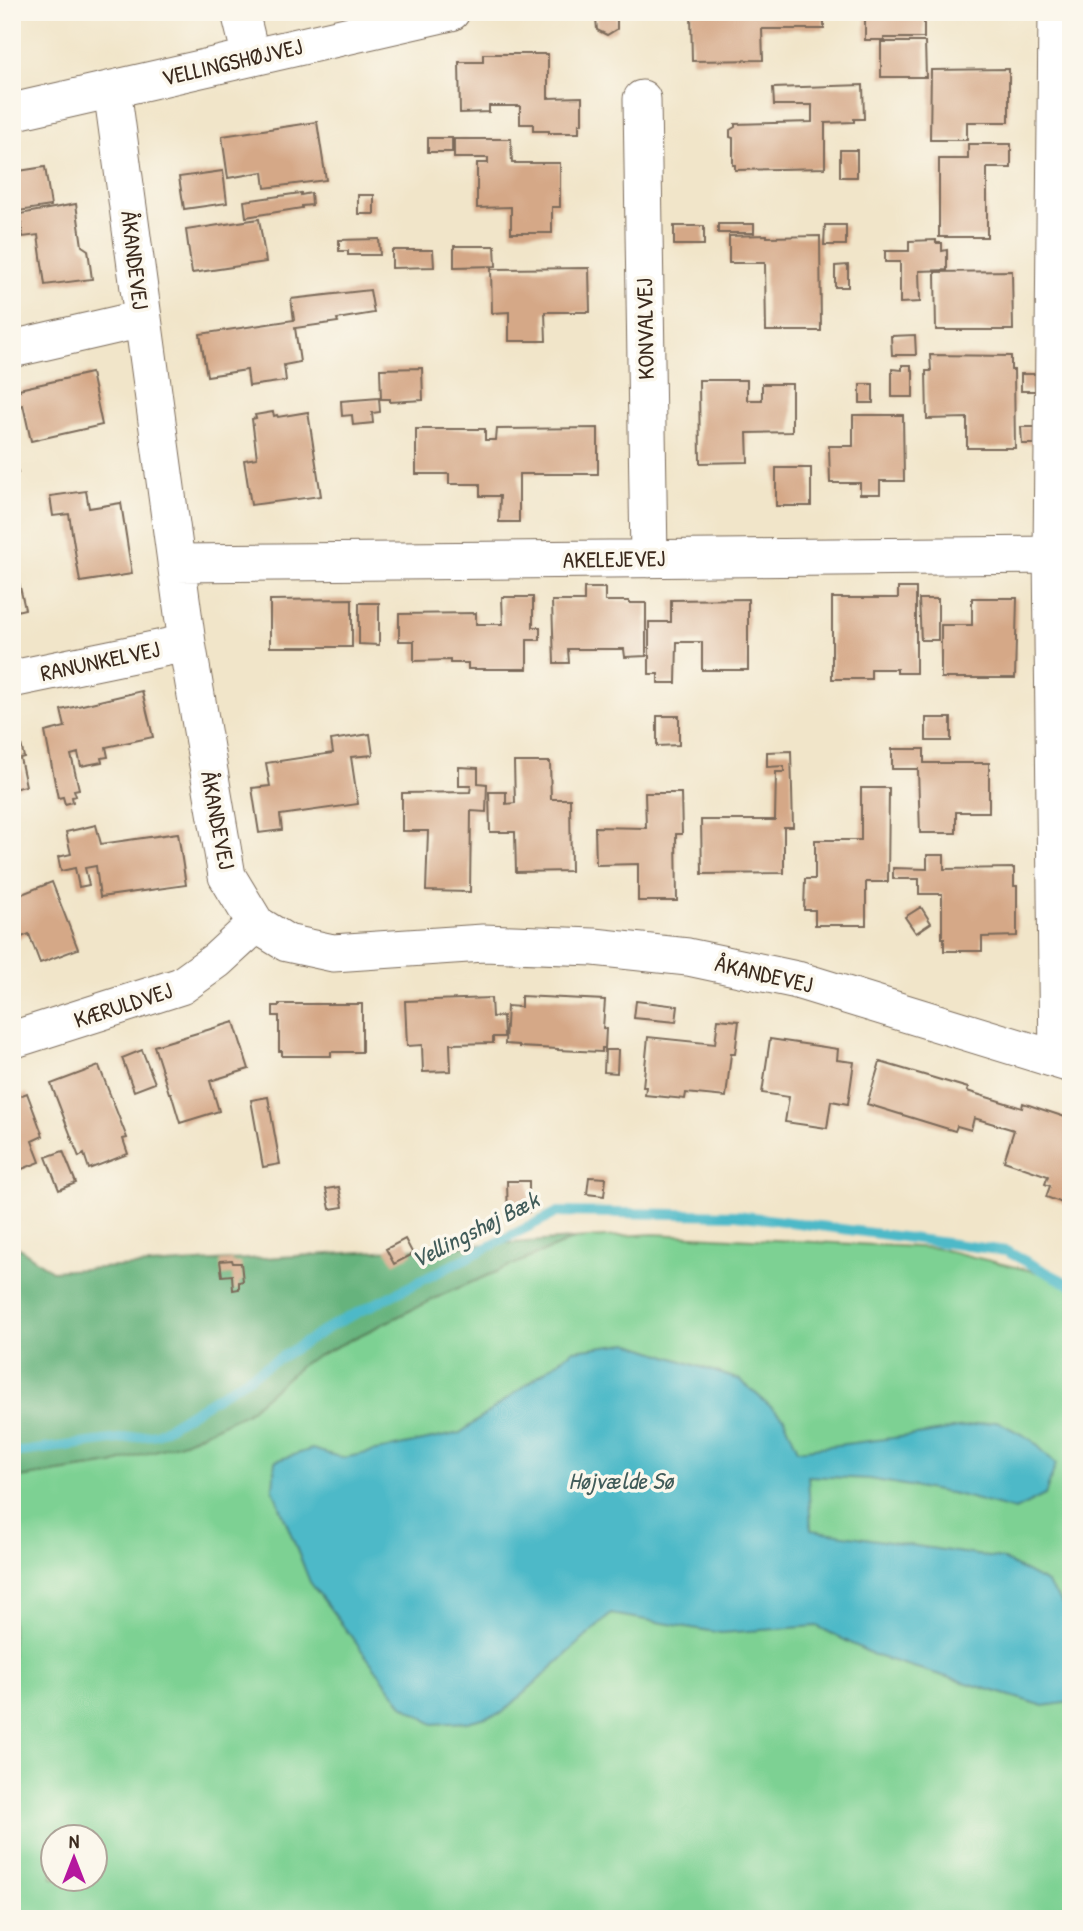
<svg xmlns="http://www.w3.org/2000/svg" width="1083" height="1931" font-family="'Patrick Hand',sans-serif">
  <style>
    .green { fill: #7dd193; stroke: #5c7e58; stroke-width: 2; fill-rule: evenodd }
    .forest { fill: #66b37d; stroke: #506e4e; stroke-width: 2 }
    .water { fill: #4db9c8; stroke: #447273; stroke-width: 2 }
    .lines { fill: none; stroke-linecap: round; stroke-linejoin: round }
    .stream { stroke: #4db9c8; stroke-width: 10 }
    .building { fill: #d5a887 }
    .minor-casing { stroke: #7b6b5a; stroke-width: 39 }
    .minor { stroke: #fff; stroke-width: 37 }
    .labels { text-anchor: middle; stroke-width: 7; stroke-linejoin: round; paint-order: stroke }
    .street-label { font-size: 23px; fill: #3b2a1e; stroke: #fbf7ec }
    .water-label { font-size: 24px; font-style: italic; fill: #415c5a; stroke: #fbf7ec }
  </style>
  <rect width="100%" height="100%" fill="#fbf7ec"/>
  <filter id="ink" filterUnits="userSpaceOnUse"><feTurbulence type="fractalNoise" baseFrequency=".0143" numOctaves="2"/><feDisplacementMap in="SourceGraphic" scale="14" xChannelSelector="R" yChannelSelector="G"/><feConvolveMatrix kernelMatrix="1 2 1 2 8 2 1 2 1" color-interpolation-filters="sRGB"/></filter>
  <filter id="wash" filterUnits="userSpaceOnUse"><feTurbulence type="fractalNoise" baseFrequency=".00686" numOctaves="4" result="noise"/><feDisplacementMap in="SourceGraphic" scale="28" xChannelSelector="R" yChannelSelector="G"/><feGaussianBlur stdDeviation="1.57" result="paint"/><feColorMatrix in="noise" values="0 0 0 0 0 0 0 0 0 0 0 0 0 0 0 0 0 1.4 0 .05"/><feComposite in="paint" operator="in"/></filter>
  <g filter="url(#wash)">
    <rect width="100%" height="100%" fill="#f1e5c9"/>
    <path class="green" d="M653 1234 936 1248 1053 1276 1071 1286V1919H12V1479L112 1464 246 1413 305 1362 444 1294 574 1239ZM52 1836H94V1878H52Z"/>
    <path class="forest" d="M574 1239 444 1294 305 1362 246 1413 184 1442 112 1464 12 1479V1243L52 1271Z"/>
    <path class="water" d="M628 1343 740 1380 784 1418 798 1450 924 1434 997 1421 1032 1440 1056 1464 1045 1495 1015 1510 955 1494 869 1479 808 1476 811 1530 1002 1559 1047 1583 1071 1615V1702L1044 1706 876 1656 817 1626 721 1633 611 1614 502 1713 467 1722 433 1724 403 1705 310 1582 273 1489 275 1461 312 1449 343 1458 460 1433 574 1350Z"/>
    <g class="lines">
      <path class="stream" d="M12 1453 157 1434 333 1325 558 1212 737 1215 1006 1251 1071 1285"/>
    </g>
    <g id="blocks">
      <path class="building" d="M605 12 617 17V29L607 35 597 30 596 18Z
        M691 12H824V29H762L763 60 692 61Z
        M865 14 924 15V38H884V40H865Z
        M881 42H925L926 77H881Z
        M483 54H548V98L582 97V124H579V133H549V131H533V124H520V106H489V112L460 113 459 62H483Z
        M1009 69V122H967V140H930L931 70Z
        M863 85 864 119H854V122L825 123V168L735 170V165H733V138L730 137V130L735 127V124L812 122V105H774L773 88Z
        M317 122 326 180 265 188 263 172 228 178 222 136Z
        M428 138H452V152H428Z
        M454 139H511L512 163H560V207H552V233H511V207L477 208V163H488V158H454Z
        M968 144H1011V168H987V237H939V159H968Z
        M840 150H857V177H840Z
        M45 167 51 206 12 212V172Z
        M223 171 227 203 184 209 179 177Z
        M301 193V195L311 193 312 205 302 206V208L246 217 244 201Z
        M358 195H374V214H358Z
        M76 204 82 246 88 250 92 279 45 285 38 235 23 237 20 214Z
        M259 219 266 262 192 273 186 230Z
        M718 224H754V233H718Z
        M825 225H846V245H824Z
        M674 226H704V245H674Z
        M767 235V237L820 236 821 331H766L765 263H729V236Z
        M379 239 380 255H348V251H339V240Z
        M936 240V243H942V251L947 250V270L919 271 920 302 900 303V262H885V251H909V241Z
        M454 246H495L496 266 454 267Z
        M392 250H433L434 267 392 268Z
        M848 265V287H835V266Z
        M589 268 590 312H545L546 341H509V312L492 313 491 269Z
        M1012 271 1013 330H936L935 272Z
        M370 290 374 313 337 319 338 322 295 328 300 362 284 365 286 381 249 386 247 370 207 376 200 334 294 320 291 299Z
        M915 335 916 355H892L891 336Z
        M930 355 1011 356V370H1014L1015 448H967V418L927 419 926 371H931Z
        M902 365H911V370H913V397H892V369L902 370Z
        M422 368 423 400 390 402V399H381L380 369Z
        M91 373 102 425 31 441 23 405 12 407V393L20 391 19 389Z
        M1021 374H1036V391H1021Z
        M699 380H747V400H762V384H792V432L747 433 748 462 700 463Z
        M860 384H873V403H860Z
        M379 398 380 412 372 413 373 423 353 425 352 415 342 416 341 401Z
        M273 412 274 416 277 415 278 417 308 412 321 496 251 505 244 460 257 458 252 419 256 418 255 415Z
        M853 415H903L904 481H880V494H860V483H830L829 446H853Z
        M1021 427H1036V444H1022Z
        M598 428V474H519V522H499L500 496H480V484H449V474H416V429H485V440H496L497 429Z
        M14 459 18 473 12 474V460Z
        M776 468H811V506H776Z
        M86 491 89 508 121 503 132 574 80 582 69 514 53 516 50 496Z
        M16 569 25 609 12 612V570Z
        M584 588H605V601H629V603H646V656L625 657 624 649H568L569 663H554L552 601H584Z
        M898 588H916V673H897V669H871V679H832V598H898Z
        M502 597H533V627H540V640H527V669H468V663H450V660L414 661V641H399V614L476 613V624H503Z
        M972 598H1017L1015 678H941V625H972Z
        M352 599V647H270V600Z
        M748 599V670H702V642H677L676 683H658V674H649V622H671V600Z
        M919 599H938V640H921Z
        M359 603H379V645L359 644Z
        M142 691 153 737 106 747 108 757 101 758 102 762 81 766 78 753 71 755 79 789 74 790 76 796 72 797 73 802 65 804 63 797 58 798 45 732 65 727 61 710Z
        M657 716H679V745L657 746Z
        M926 718H951V741H926Z
        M18 732 24 757 20 758 26 786 12 789V733Z
        M370 734 373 755 351 757 358 804 280 815 282 830 259 833 252 788 270 786 266 763 333 753 331 740Z
        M892 749H924V763H989V812H956V833H920L918 769H892Z
        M791 751 793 827H784V873L702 874 701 820H775L776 772H784V766L767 767V752Z
        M514 762H550L551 799H570L571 871 516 872 515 832H490L489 792H506V804L515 803Z
        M459 767 478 768V783L487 784 486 812 471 811 470 892 426 891 428 831H402V793L470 792 471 786H459Z
        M861 788H889L888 882H866V925H815V910H804L805 879H815V840H861Z
        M645 793H681L682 834H676L677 901H638V864L596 865 595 827 646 828Z
        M96 825 101 844 178 833 186 885 100 897 96 866 85 868 89 885 79 887 75 868 61 871 58 857 71 854 66 832Z
        M927 855H944V869L1014 868V886H1017V936L982 937V951H944V938H942V894H919V879H893V868L927 869Z
        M52 882 78 949 40 963 29 934 12 941V898Z
        M921 907 931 923 916 933 905 917Z
        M521 996 605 1000 603 1028 606 1029 605 1048H602V1052L558 1050V1049L519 1047V1045L505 1044 507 1006 521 1007Z
        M491 998 492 1017 503 1016 504 1037H493V1043L450 1044 451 1071 423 1072 422 1045 407 1046 405 1001Z
        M636 1001 678 1006 676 1022 634 1018Z
        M279 1004H362V1052H331V1056H282V1051H279V1016H273V1006H279Z
        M718 1019 739 1021 735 1054H731L726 1097 686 1093 685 1099 645 1095 646 1087H643L648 1037 715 1044Z
        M234 1022 249 1069 210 1081 219 1111 180 1123 171 1093H169L154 1046Z
        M770 1039 838 1049 837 1060 854 1062 848 1104 831 1101 827 1128 785 1122 789 1097 762 1093Z
        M142 1050 155 1083 134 1091 122 1058Z
        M605 1050H618L617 1073 604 1072Z
        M880 1062 968 1088 967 1091 1022 1108 1023 1103 1071 1119V1206L1046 1197 1050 1186 1045 1184 1048 1176 1004 1161 1014 1130 974 1118 971 1130 957 1126 955 1131 867 1104Z
        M99 1066 127 1138 123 1139 128 1154 89 1169 84 1154 79 1157 51 1084Z
        M27 1093 43 1136 32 1141 40 1162 12 1173V1099Z
        M268 1097 280 1164 263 1167 251 1100Z
        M63 1151 76 1183 59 1190 46 1157Z
        M589 1177 606 1178 604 1196 587 1194Z
        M507 1181H529V1212L508 1219Z
        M339 1187 343 1207 330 1209 326 1189Z
        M405 1239 413 1254 394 1264 386 1249Z
        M232 1260 233 1263H241L243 1281 239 1282V1289L233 1290 232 1275 222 1276 220 1261Z"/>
    </g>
  </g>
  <g filter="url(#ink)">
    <use href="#blocks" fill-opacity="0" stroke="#7b6b5a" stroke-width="2"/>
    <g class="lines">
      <defs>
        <path id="minor" d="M240 12 251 57
          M1057 12 1052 555 1058 1060
          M112 89 187 643 227 876 256 924 287 943 333 953 483 943 594 947 688 957 797 980 1071 1064
          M642 99 649 559
          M12 112 451 12
          M12 349 142 319
          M176 563 1052 555
          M12 679 187 643
          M12 1040 181 986 217 960 256 924"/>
      </defs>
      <use href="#minor" class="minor-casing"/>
      <use href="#minor" class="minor"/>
    </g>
  </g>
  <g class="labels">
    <g class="street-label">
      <text transform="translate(232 62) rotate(-13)" y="8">VELLINGSHØJVEJ</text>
      <text transform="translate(135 260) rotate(83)" y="8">ÅKANDEVEJ</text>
      <text transform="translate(645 329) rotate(-91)" y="8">KONVALVEJ</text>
      <text transform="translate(614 559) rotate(-1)" y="8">AKELEJEVEJ</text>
      <text transform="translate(100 661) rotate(-12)" y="8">RANUNKELVEJ</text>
      <text transform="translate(218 820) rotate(79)" y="8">ÅKANDEVEJ</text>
      <text transform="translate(764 974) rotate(13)" y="8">ÅKANDEVEJ</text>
      <text transform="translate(123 1005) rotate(-18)" y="8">KÆRULDVEJ</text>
    </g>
    <g class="water-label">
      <text transform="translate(475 1230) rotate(-27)" y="8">Vellingshøj Bæk</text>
      <text x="621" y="1489">Højvælde Sø</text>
    </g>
  </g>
  <rect width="1083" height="1931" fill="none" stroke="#fbf7ec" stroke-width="42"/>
  <g transform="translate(74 1858)"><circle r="33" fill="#fbf7ec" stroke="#aea59a" stroke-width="2"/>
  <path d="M0-5L12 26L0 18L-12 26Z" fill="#b5179e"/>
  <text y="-10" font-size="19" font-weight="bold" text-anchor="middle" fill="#3b2a1e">N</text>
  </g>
</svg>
